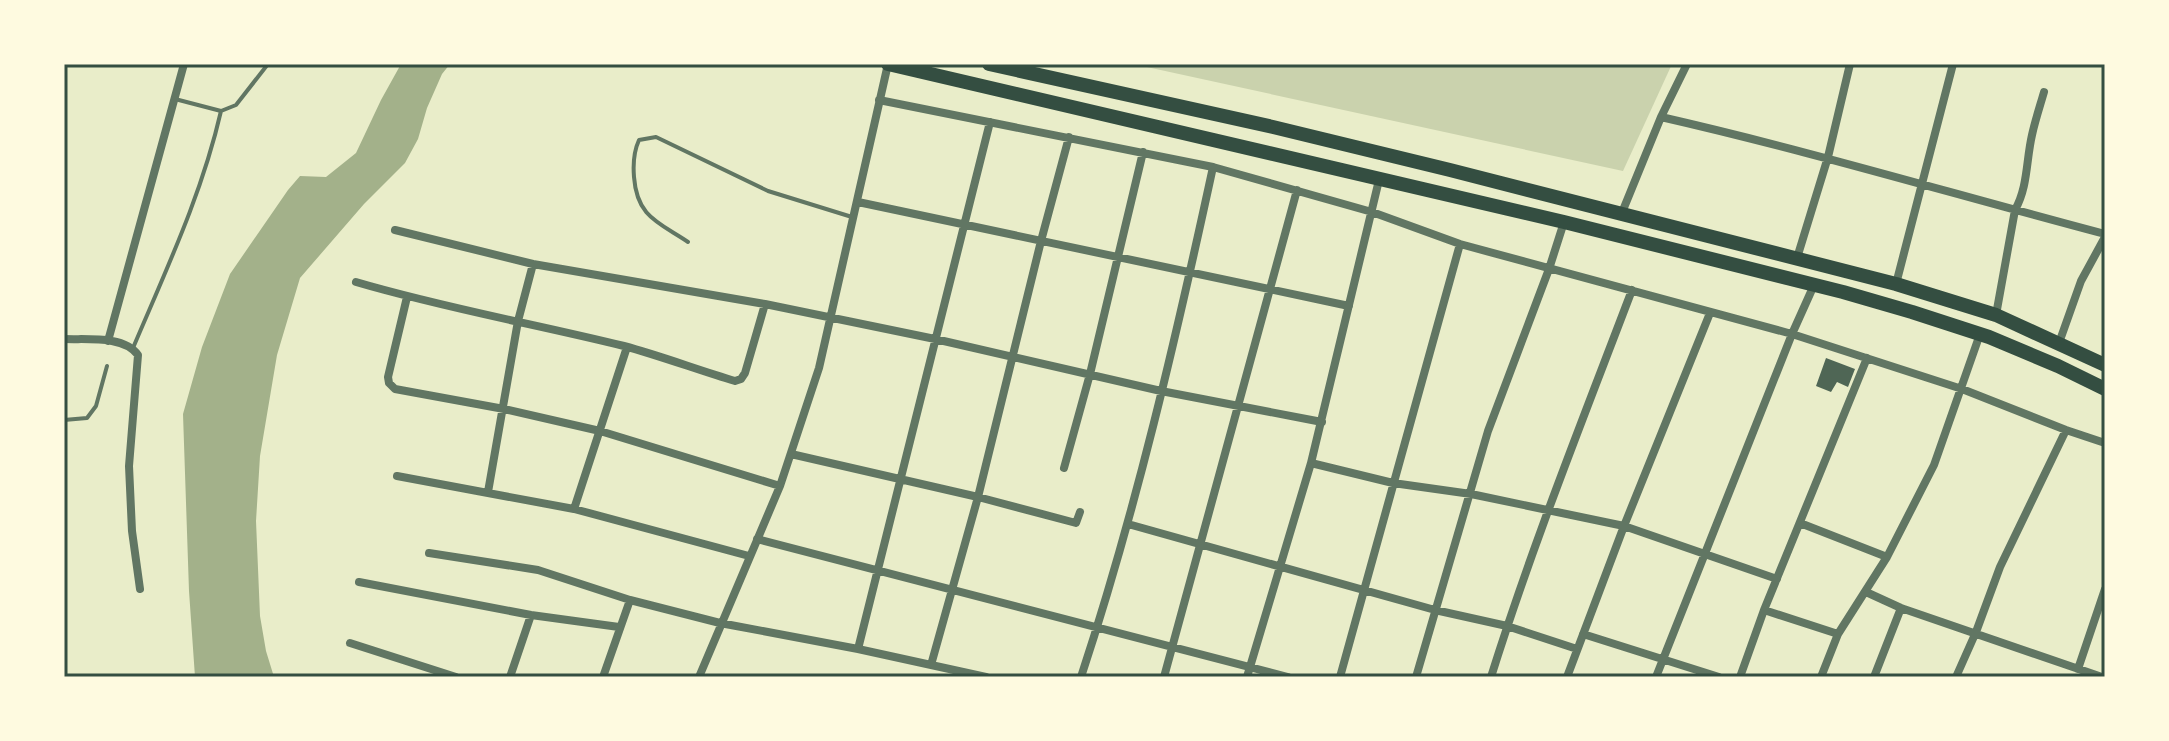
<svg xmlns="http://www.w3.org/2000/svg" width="2169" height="741" font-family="'PT Sans',sans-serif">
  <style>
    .green { fill: #cad2ad }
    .water { fill: #a3b18a }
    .building { fill: #4f6655 }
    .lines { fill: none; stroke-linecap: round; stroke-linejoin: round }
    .service { stroke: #617663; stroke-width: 4 }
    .minor { stroke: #617663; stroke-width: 8 }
    .trunk { stroke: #344e41; stroke-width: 14 }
    .neatline { fill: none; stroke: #344e41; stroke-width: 3 }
  </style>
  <rect width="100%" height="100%" fill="#e9edc9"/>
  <path class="green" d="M1133 64H1672L1623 171Z"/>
  <path class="water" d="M401 64H450L442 74 427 108 418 139 405 163 364 204 300 278 277 355 260 456 256 521 260 616 266 651 274 677H195L189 591 183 414 202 347 230 274 288 190 300 176 326 177 356 153 381 100Z"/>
  <path class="building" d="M1826 358 1855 369 1848 387 1837 382 1831 392 1816 386Z"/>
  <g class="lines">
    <path class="service" d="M175 99 221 111 236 105 268 64
      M688 242C658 222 637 217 634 177 633 165 634 151 639 140L656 137 768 191 852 217
      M133 348C166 270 202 194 221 111
      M64 420 87 418 96 406 107 366"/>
    <path class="minor" d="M879 100 1213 167 1372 212 1460 244 1792 334 1962 389 2066 430 2105 443
      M1661 117C1810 151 1957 195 2105 234
      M858 202 1349 306
      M1621 215 1661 117 1687 64
      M395 230 533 264 765 304 935 339 1161 391 1322 422
      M1797 258 1828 157 1850 64
      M356 282C444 308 535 324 624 346 661 356 698 370 735 381L741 379 745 373 765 304
      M1896 284 1953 64
      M407 297 388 377 389 383 395 389 504 409 600 431 780 486
      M1996 315 2015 210C2028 187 2026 161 2032 135 2035 121 2040 106 2044 92
      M64 339C86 340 124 335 138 355L129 466 132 531 140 589
      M108 341 184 64
      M2059 343 2081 281 2105 237
      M791 454 978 497 1076 523 1080 512
      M1311 463 1393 483 1471 494 1624 526 1777 579
      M1064 468 1090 374 1143 152
      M397 476 574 509 749 556
      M488 492 518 321 533 264
      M574 509 627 347
      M1800 523 1887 557
      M1128 524 1435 610 1507 626 1577 649
      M757 539 1288 677
      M429 553 538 570 630 600 720 623 858 649 986 677
      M359 582 531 615 619 627
      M1866 592 1901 608 2102 677
      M1764 610 1838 634
      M1583 634 1719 677
      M350 643 456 677
      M858 649 990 122
      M931 665 978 497 1041 241 1069 137
      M2078 669 2105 589
      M510 677 531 615
      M603 677 630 600
      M699 677 780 486 819 368 888 64
      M1081 677C1136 510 1176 338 1213 167
      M1164 677 1297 190
      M1247 677 1311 463 1379 180
      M1340 677 1460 244
      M1416 677 1488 431 1549 269 1564 222
      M1491 677C1532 546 1583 419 1632 290
      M1567 677 1624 526 1710 313
      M1656 677 1792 334 1814 285
      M1740 677 1764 610 1867 358
      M1821 677 1838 634 1887 557 1934 465 1980 334
      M1874 677 1901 608
      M1956 677 1976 632 2000 567 2066 430"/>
    <path class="trunk" d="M888 64 1564 222 1843 292 1912 312 1989 337 2058 366 2105 389
      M989 64 1273 127 1450 170 1896 284 1996 315 2105 365"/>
  </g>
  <rect width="2169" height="741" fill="none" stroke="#fefae0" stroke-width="132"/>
  <rect x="66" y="66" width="2037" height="609" class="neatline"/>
</svg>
